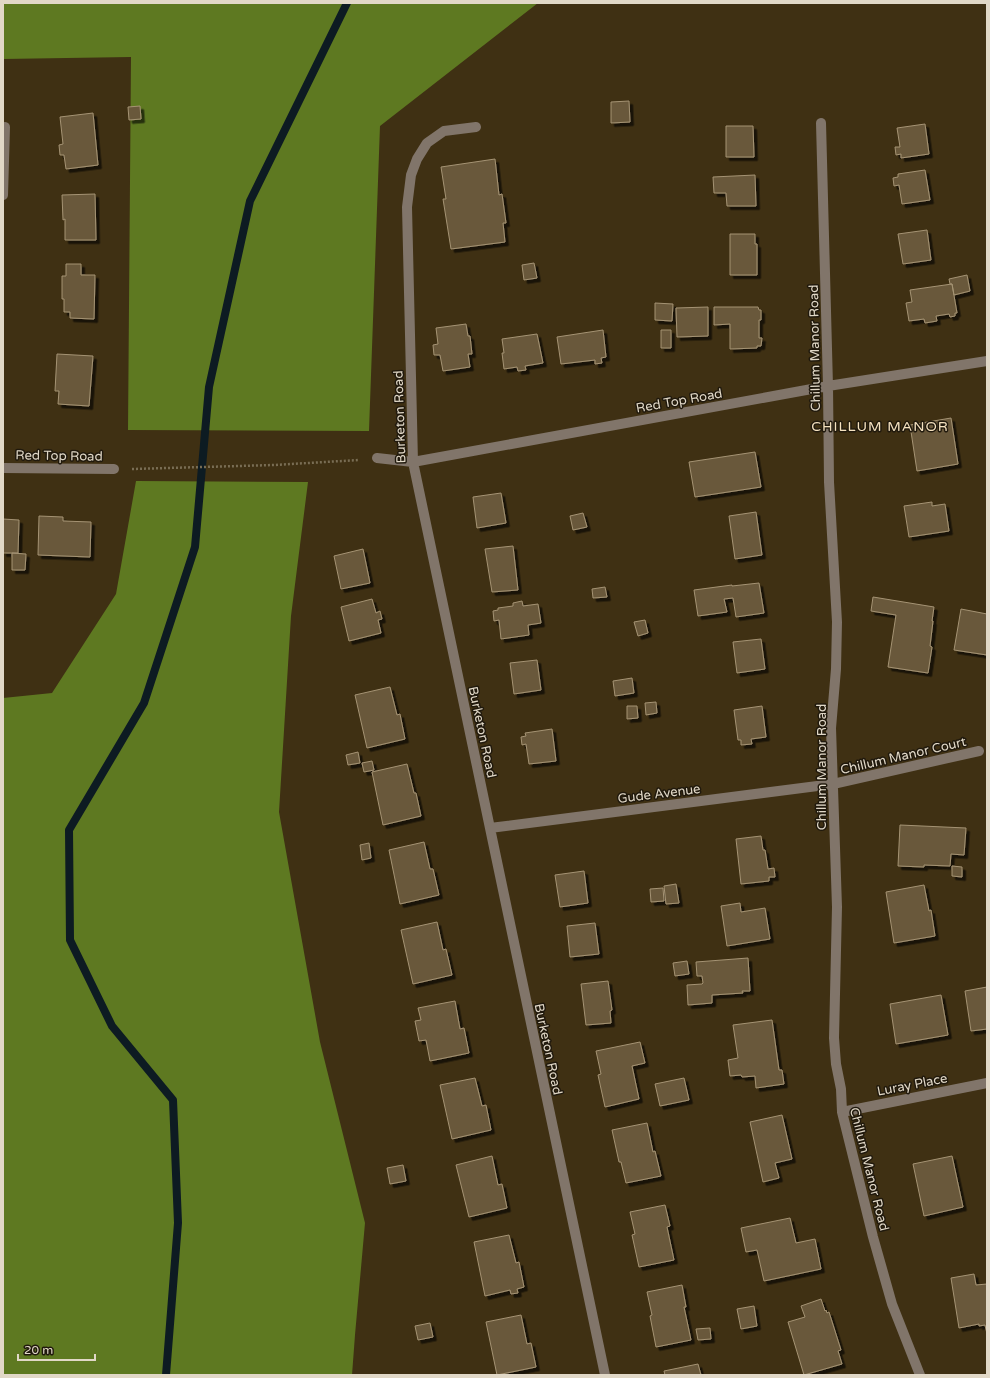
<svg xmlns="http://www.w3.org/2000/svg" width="990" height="1378" font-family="'Varela Round',sans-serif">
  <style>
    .forest { fill: #5e7921 }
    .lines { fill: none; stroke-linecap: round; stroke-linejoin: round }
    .stream { stroke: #0d1b22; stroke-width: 8 }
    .building { fill: #69593b; stroke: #a59374; filter: url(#shadow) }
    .path { stroke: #796d54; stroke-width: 2.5; stroke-dasharray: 2 2; stroke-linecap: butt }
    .minor { stroke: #81756a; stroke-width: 10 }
    .labels { text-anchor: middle; stroke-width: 3; stroke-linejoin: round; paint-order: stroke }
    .street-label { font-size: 13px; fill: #e1d8c7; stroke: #20190d }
    .neighbourhood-label { font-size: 14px; letter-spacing: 1px; fill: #f5e2c0; stroke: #20190d }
  </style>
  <defs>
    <filter id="shadow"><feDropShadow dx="3.5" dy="3.5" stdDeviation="0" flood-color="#0009"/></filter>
  </defs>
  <rect width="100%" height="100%" fill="#3f3013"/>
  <path class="forest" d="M3 3H538L380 126 369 431 128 430 131 57 3 59Z
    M136 481 308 482 291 616 279 812 320 1042 365 1223 355 1335 352 1375H3V698L52 693 116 594Z"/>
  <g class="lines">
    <path class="stream" d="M166 1375 178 1223 173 1100 112 1026 70 940 69 830 144 703 195 547 209 387 250 201 347 3"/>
  </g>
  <path class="building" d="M629 101 630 122 611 123V102Z
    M140 106 141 119 129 120 128 107Z
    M93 113 98 165 66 169 64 155H60L59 145 63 144 60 117Z
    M925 124 929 154 901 158V154L896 155 895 147H900L897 128Z
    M726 126H753L754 157H726Z
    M495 159 499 195 502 194 506 223H503L505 242 451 249 443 199H446L441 167Z
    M925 170 930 200 902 204 899 185 894 186 893 178 898 177V174Z
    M755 175 756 206H727L726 193H714L713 177Z
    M95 194 96 240H65V219L63 220 62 195Z
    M927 230 931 260 903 264 898 234Z
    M730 234H755V244H757V275H730Z
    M534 263 537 278 524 280 522 265Z
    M66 264H81V275H95L94 319 70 318V312H64V299H62V276H66Z
    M967 275 970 291 954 295 952 284H950L949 279Z
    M952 284 957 313H955V316L950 317 949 314 936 316 937 321 925 323 924 319 909 321 906 303 912 302 910 290Z
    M655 303 673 304 672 321 655 320Z
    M708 307V336L677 337 676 308Z
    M714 307H758L759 310H761V320H759V338H762L761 346H757V348L730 349V324L714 325Z
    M466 324 468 336H470L472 354H468L470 367 443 371 440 355H434L433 345 438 344 436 328Z
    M603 330 606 357 601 358 602 363 595 364V360L561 364 557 337Z
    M661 330H671V348H661Z
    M537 334 543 363 525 366 526 370 518 371 517 367 504 369 502 353H504L502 339Z
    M57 354 93 356 89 406 58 404 59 391H55Z
    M951 418 958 464 917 471 910 425Z
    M755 452 761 487 695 497 689 462Z
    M501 493 506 523 477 528 473 497Z
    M932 502V506L945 504 949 531 909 537 904 506Z
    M756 512 762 555 735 559 729 516Z
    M583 513 587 527 573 530 570 516Z
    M39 516 63 517V521L91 522 90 557 38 555Z
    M3 519 19 520 18 553H3Z
    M513 546 518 590 492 592 485 549Z
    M363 549 370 583 341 589 334 556Z
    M12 553 26 554 25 570H12Z
    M759 583 764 613 736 617 733 598 724 599 727 612 698 616 694 590 732 585V586Z
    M605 587 607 597 593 598 592 589Z
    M873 597 934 607 932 621H933L930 646 932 647 928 673 888 667 896 615 871 611Z
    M372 599 376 613 380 611 382 619 378 620 381 633 349 641 341 607Z
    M522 601 523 606 538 604 541 623 528 625 529 635 501 639 499 620 494 621 493 611 498 610V608L513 606V603Z
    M961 609 987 614V655L954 650Z
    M645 620 648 633 638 636 634 622Z
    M761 639 765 669 737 673 733 642Z
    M537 660 541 690 514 694 510 663Z
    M632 678 634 693 615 696 613 681Z
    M390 687 397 715 400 714 405 739 367 748 355 695Z
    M656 702 657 713 646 715 645 703Z
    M627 706H637L638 718 627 719Z
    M762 706 766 737 751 739 752 744 741 745V740H738L734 710Z
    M552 729 556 761 529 764 526 744 522 745 521 737 526 736 525 733Z
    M358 752 360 763 348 765 346 755Z
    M372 761 374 770 364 772 362 763Z
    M407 764 414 793H416L421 816 383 825 372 772Z
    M900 825 966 828 964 855 951 854 950 866 924 865V867L898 866Z
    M761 836 763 850H765L768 869 774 868 775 877H769V881L741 884 736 839Z
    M424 842 430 869H433L439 895 400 904 389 850Z
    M369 843 371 858 362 860 360 845Z
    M952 866 962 867V877L952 876Z
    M584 871 588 903 560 907 555 875Z
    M676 884 679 903 666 904 664 886Z
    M924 885 929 911 931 910 935 936 894 943 886 892Z
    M663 888 664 901 651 902 650 889Z
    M740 903 741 912 765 908 770 939 727 946 721 906Z
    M437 922 443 950 446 949 452 975 413 984 401 930Z
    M595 923 599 954 570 957 567 926Z
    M748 958 750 991H742L743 993 712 995V1003L688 1005 687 985 702 984 703 983 702 976H697L696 962Z
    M687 961 689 974 675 976 673 963Z
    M608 981 612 1010 610 1011 611 1023 586 1025 581 984Z
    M987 987V1029L971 1031 965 991Z
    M941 995 948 1035 896 1044 890 1004Z
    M455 1001 460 1029 464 1028 469 1053 430 1061 426 1040 419 1041 415 1021 421 1020 418 1008Z
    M772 1020 779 1070H782L784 1084 756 1088 755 1076 742 1077 741 1075 730 1076 728 1060 738 1058 733 1025Z
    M640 1042 645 1063 632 1066 639 1099 605 1107 598 1075 601 1074 596 1051Z
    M475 1078 482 1106 486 1105 491 1130 452 1139 440 1085Z
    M684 1078 689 1100 660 1106 655 1084Z
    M782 1115 792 1159 775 1163 779 1178 763 1182 750 1122Z
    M647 1123 653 1152 655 1151 661 1176 626 1183 621 1162H619L612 1130Z
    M492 1156 498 1185 502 1184 507 1208 469 1217 456 1165Z
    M952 1156 963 1207 924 1216 913 1164Z
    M403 1165 406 1181 390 1184 387 1168Z
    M665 1205 670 1226 667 1227 674 1260 639 1267 632 1235 635 1234 630 1212Z
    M790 1218 796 1243 815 1239 821 1269 764 1281 757 1250 746 1252 741 1228Z
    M509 1235 516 1263 519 1262 524 1287 517 1289 518 1293 511 1294 510 1290 485 1296 474 1242Z
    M974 1274 976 1285 987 1284V1334L985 1325 979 1326V1324L959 1328 951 1278Z
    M682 1285 686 1307H684L691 1340 656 1347 650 1316 652 1315 647 1292Z
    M821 1299 825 1311 826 1310 827 1313 829 1312 841 1350 838 1351 842 1364 804 1375 788 1322 805 1317 801 1306Z
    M754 1306 757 1326 741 1329 737 1309Z
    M521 1315 527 1344 531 1343 536 1367 497 1375 486 1322Z
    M430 1323 433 1337 418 1340 415 1326Z
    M710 1328 711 1339 698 1340 696 1329Z
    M698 1364 701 1375H665L664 1371Z"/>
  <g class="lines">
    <path class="path" d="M132 469 274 465 359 460"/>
    <path class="minor" d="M821 123 828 386 829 482 837 622 836 669 831 728 837 907 834 1038 836 1064 841 1089 842 1112 873 1237 892 1304 920 1375
      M476 127 444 131 427 143 417 159 411 175 407 207 413 462 605 1375
      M3 195 5 127
      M377 458 413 462 828 386 987 361
      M3 468 114 469
      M490 828 833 784 979 751
      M842 1112 987 1083"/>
  </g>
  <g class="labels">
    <g class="street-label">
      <text transform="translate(814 348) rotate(-91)" y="5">Chillum Manor Road</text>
      <text transform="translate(679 400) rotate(-10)" y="5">Red Top Road</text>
      <text transform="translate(399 417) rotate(-92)" y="5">Burketon Road</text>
      <text transform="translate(59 455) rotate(1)" y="5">Red Top Road</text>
      <text transform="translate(483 732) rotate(78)" y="5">Burketon Road</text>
      <text transform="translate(903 755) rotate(-13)" y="5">Chillum Manor Court</text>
      <text transform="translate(821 767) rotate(-90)" y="5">Chillum Manor Road</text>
      <text transform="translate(659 793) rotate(-7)" y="5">Gude Avenue</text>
      <text transform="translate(549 1049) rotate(78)" y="5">Burketon Road</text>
      <text transform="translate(912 1084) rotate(-11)" y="5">Luray Place</text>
      <text transform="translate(870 1169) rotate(76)" y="5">Chillum Manor Road</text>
    </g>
    <g class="neighbourhood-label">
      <text x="880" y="431">CHILLUM MANOR</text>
    </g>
  </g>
  <rect width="990" height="1378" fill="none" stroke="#e1d8c7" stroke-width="8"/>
  <path d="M18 1354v6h77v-6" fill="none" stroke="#e1d8c7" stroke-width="2"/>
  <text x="24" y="1354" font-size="12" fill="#e1d8c7" stroke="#20190d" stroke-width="3" paint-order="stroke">20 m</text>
</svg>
